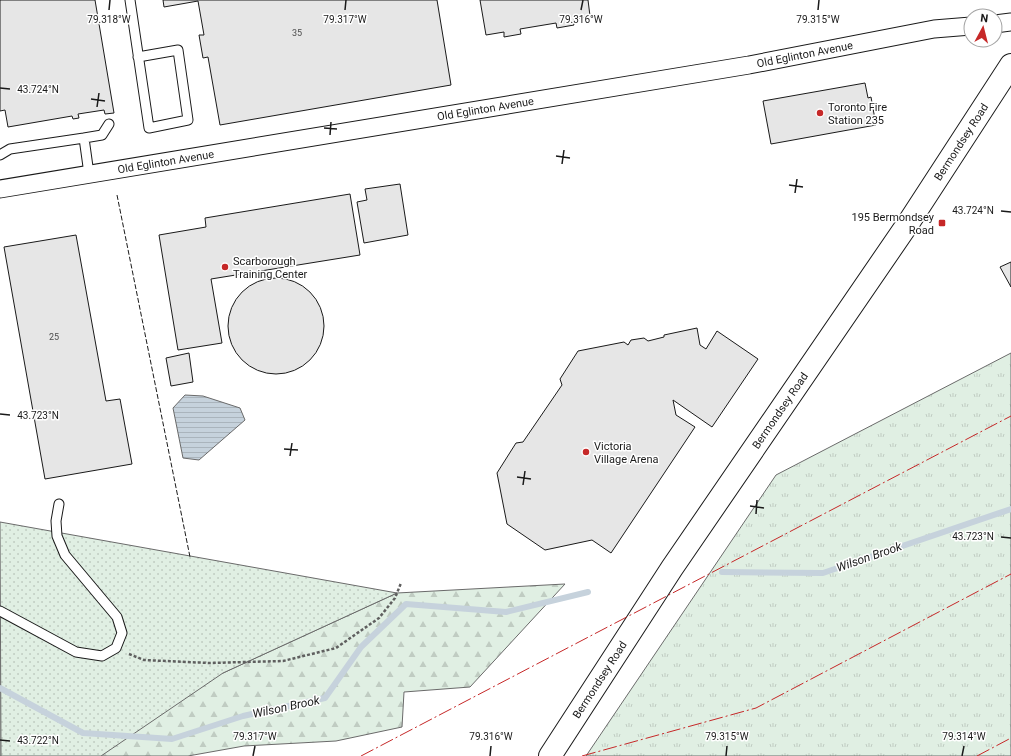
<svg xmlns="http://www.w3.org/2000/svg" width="1011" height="756" font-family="Roboto,sans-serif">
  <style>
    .grass { fill: url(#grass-tufts); stroke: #6a6a6a }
    .forest { fill: url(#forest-firs); stroke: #6a6a6a }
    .park { fill: url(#park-dots); stroke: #6a6a6a }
    .water { fill: url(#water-rules); stroke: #6a6a6a }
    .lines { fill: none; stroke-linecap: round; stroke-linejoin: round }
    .stream { stroke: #c6d2dc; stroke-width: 6 }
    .building { fill: #e6e6e6; stroke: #1a1a1a }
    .lane-casing { stroke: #1a1a1a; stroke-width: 11 }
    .street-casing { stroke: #1a1a1a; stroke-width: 19 }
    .secondary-casing { stroke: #1a1a1a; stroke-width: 24 }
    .path { stroke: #5f5f5f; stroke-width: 2.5; stroke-dasharray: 3 2; stroke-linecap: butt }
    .lane { stroke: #fff; stroke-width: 9 }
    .street { stroke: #fff; stroke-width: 17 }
    .secondary { stroke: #fff; stroke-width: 22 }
    .fence { stroke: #1a1a1a; stroke-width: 1; stroke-dasharray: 5 2; stroke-linecap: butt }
    .power { stroke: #c62828; stroke-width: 1; stroke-dasharray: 14 3 2 3; stroke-linecap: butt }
    .ticks { fill: none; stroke: #1a1a1a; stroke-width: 1.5 }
    .poi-dot { fill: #c62828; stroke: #fff; stroke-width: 1.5 }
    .labels { text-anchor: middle; stroke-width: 3; stroke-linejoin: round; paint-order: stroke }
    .number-label { font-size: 9px; fill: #4d4d4d }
    .street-label { font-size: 11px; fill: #1a1a1a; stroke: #fff }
    .poi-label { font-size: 11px; fill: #1a1a1a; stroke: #fff; text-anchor: start }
    .water-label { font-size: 12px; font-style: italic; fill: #1a1a1a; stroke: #fff }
    .ticks-label { font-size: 10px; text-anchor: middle; fill: #1a1a1a; stroke: #fff; stroke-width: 3; stroke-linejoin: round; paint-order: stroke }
  </style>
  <defs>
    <pattern id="grass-tufts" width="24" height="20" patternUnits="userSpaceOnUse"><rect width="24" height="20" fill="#e0efe3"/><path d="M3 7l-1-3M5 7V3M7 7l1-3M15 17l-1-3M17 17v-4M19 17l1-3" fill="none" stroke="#c0ccc2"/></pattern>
    <pattern id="forest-firs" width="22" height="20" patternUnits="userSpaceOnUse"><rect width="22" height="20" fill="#e0efe3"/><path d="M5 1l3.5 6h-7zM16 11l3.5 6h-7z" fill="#c0ccc2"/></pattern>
    <pattern id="park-dots" width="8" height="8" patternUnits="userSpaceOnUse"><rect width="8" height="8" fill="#e0efe3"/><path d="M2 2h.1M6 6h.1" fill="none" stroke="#c0ccc2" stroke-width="1.8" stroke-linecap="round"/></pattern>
    <pattern id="water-rules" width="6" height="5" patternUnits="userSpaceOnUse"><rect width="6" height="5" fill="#c6d2dc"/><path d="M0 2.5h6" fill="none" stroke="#aab4bc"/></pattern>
  </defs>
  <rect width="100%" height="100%" fill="#fff"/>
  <path class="grass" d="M1011 353V756H586L776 475Z"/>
  <path class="forest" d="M565 584 470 687 404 692 402 727 336 741 244 746 188 756H0V656L223 673 397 593Z"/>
  <path class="park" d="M0 522 397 593 223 673 101 756H1Z"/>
  <path class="water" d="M185 395 203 396 240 408 245 420 199 460 183 458 173 408Z"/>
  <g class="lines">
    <path class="stream" d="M722 572 823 573 1011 509
      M0 688 83 733 172 739 243 716 325 698 361 647 406 604 506 612 588 592"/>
  </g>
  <path class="building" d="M0 0H95L114 113 105 114 104 110 78 114 79 118 73 119 72 116 8 127 5 110 0 111Z
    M163 0H437L451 85 220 125 208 57 203 58 199 35H204L198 1 164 7Z
    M480 0H588L590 16 573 20 574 25 557 28 556 23 520 29 521 34 504 37V32L486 35Z
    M865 83 868 98 871 97 876 125 771 144 763 101Z
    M400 184 408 235 364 243 357 202 367 200 365 189Z
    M350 194 360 255 211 279 222 343 178 350 159 235 206 227 205 218Z
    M76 235 106 401 120 399 132 464 45 479 4 247Z
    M1011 262V287L1000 267Z
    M228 326a48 48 0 1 1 96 0a48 48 0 1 1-96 0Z
    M697 328 700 345 706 349 717 331 758 359 712 427 673 400 676 415 695 427 611 553 592 540 545 550 507 524 497 473 516 443 523 442 562 385 560 379 578 351 624 342 628 345 631 340 644 338 648 341 664 337V335Z
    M189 353 193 382 171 386 166 358Z"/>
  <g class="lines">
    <defs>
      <path id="lane" d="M130 0 149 128 188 120 178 50 138 57
        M84 138 102 135 109 124
        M0 155 10 149 84 138 89 174
        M0 611 76 652 102 656 116 648 122 633 117 617 65 555 57 536 56 521 59 504"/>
      <g id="street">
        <path d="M995 24 1011 22"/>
        <path id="s1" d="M0 189 749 65 934 29 971 26"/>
      </g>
      <g id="secondary">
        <path id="s2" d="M550 756 672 568 907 225 1011 65"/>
      </g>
    </defs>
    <use href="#lane" class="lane-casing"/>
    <use href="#street" class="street-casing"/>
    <use href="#secondary" class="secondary-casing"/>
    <path class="path" d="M129 654 144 660 209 663 283 661 336 648 379 618 395 598 401 583"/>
    <use href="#lane" class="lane"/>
    <use href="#street" class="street"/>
    <use href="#secondary" class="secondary"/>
    <path class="fence" d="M117 195 190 557"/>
    <path class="power" d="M361 756 1011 416
      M582 756 756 708 1011 574
      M977 756 1011 738"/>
  </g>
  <path class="ticks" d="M109 10 110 0M345 10 346 0M581 10 583 0M818 10 819 0M0 88 10 89M91 99 105 101M97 107 99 93M324 128 337 129M330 135 331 122M556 156 570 158M562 164 564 150M789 185 803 187M795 193 797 179M1001 211 1011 212M0 414 10 415M284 449 298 450M290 456 292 443M517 477 531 479M523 485 525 471M750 506 764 508M756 514 757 500M1001 537 1011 538M0 740 10 741M253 756 255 746M490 756 491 746M726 756 727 746M962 756 964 746"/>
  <g class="poi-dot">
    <circle cx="820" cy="113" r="4"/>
    <rect x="938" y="219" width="8" height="8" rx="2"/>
    <circle cx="225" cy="267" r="4"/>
    <circle cx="586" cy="452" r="4"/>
  </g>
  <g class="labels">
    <g class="number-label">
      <text x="297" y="36">35</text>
      <text x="54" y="340">25</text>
    </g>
    <g class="street-label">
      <text dy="4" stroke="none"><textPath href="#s1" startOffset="816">Old Eglinton Avenue</textPath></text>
      <text dy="4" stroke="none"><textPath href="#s1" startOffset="492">Old Eglinton Avenue</textPath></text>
      <text dy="4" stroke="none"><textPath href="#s2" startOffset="739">Bermondsey Road</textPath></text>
      <text dy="4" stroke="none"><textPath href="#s1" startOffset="168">Old Eglinton Avenue</textPath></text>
      <text dy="4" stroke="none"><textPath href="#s2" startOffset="415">Bermondsey Road</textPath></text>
      <text dy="4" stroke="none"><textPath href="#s2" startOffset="91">Bermondsey Road</textPath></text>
    </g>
    <g class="poi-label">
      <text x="828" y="111">Toronto Fire<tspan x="828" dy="13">Station 235</tspan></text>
      <text x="934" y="221" text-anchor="end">195 Bermondsey<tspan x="934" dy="13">Road</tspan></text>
      <text x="233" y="265">Scarborough<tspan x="233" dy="13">Training Center</tspan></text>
      <text x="594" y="450">Victoria<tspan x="594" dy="13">Village Arena</tspan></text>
    </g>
    <g class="water-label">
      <text transform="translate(869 557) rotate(-19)" y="4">Wilson Brook</text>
      <text transform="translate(286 707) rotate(-12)" y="4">Wilson Brook</text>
    </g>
  </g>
  <g class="ticks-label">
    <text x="109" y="23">79.318°W</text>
    <text x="345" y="23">79.317°W</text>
    <text x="581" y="23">79.316°W</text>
    <text x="818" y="23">79.315°W</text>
    <text x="38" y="93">43.724°N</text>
    <text x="973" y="214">43.724°N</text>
    <text x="38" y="419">43.723°N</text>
    <text x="973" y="540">43.723°N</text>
    <text x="255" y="740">79.317°W</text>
    <text x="491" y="740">79.316°W</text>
    <text x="727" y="740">79.315°W</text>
    <text x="964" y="740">79.314°W</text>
    <text x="38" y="744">43.722°N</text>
  </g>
  <g transform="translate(983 28) rotate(7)"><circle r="19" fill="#ffffff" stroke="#a3a3a3"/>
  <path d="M0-3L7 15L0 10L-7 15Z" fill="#c62828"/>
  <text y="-6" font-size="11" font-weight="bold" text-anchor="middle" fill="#1a1a1a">N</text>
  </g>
</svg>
